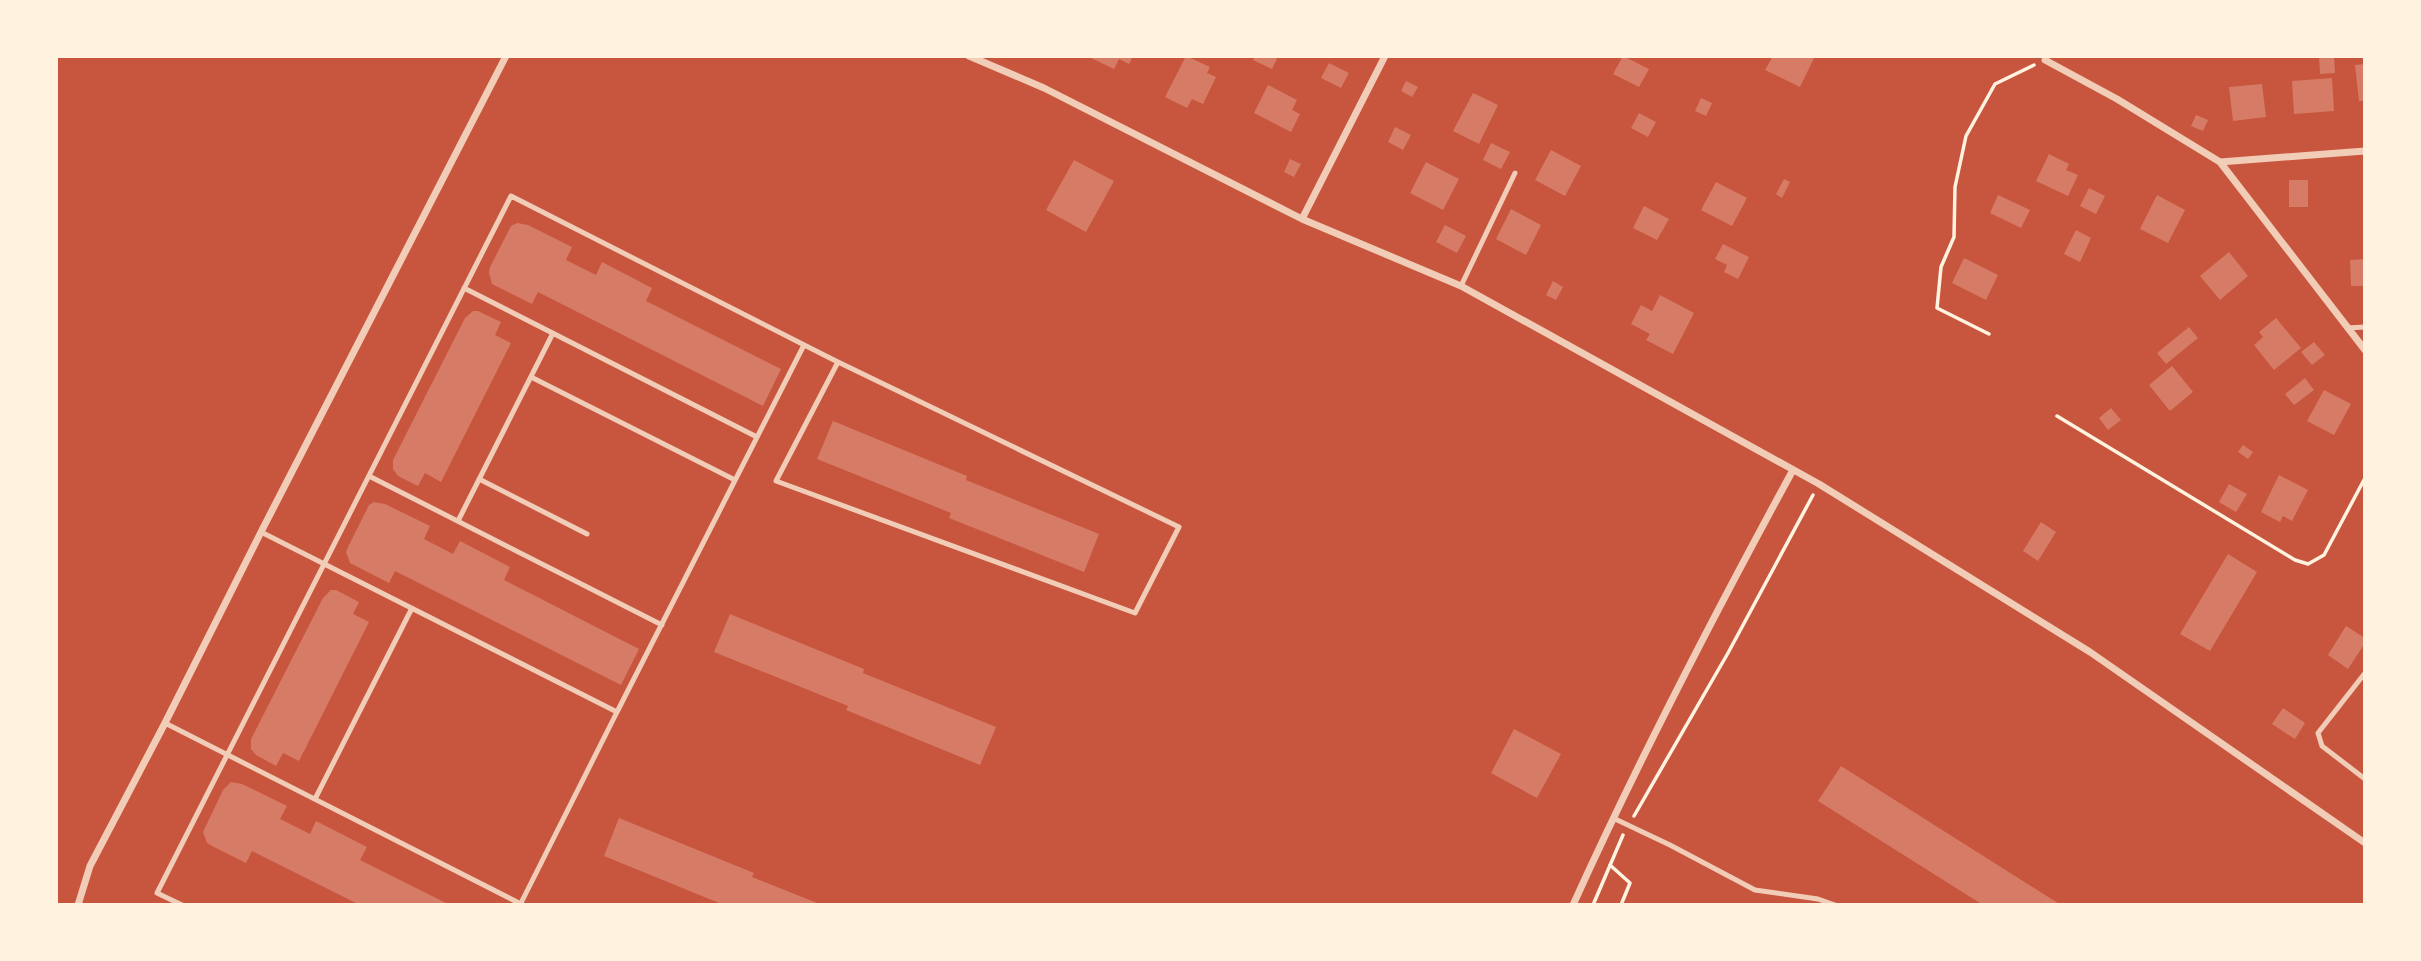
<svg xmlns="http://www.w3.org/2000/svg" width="2421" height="961" font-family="Montserrat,sans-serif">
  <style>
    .building { fill: #d67c66 }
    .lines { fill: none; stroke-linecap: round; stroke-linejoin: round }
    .path { stroke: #fff3e0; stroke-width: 3.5 }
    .service { stroke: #f1ccb7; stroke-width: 5 }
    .minor { stroke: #f1ccb7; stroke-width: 7 }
  </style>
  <rect width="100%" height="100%" fill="#c8553d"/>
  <path class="building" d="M1087 56H1133L1129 64 1119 59 1114 69Z
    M1186 56 1210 67 1207 73 1216 77 1203 104 1192 99 1187 108 1165 97Z
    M1255 56H1272L1277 59 1272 69 1253 60Z
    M1623 56 1649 69 1639 87 1613 74Z
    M1773 56H1815L1800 87 1765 70Z
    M2319 56H2334L2335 73 2320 74Z
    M1329 63 1349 73 1341 88 1321 78Z
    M2365 64V101H2359L2355 65Z
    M2332 78 2334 111 2294 114 2292 81Z
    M1406 81 1418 87 1412 97 1401 91Z
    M2262 84 2266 117 2233 121 2229 87Z
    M1268 85 1297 100 1292 110 1300 114 1291 132 1254 113Z
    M1473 93 1498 105 1479 144 1453 131Z
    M1701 98 1712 103 1706 116 1695 111Z
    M1639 113 1656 122 1648 137 1631 128Z
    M2196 115 2208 120 2203 131 2191 126Z
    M1395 127 1411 135 1403 150 1388 142Z
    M1491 143 1510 152 1501 169 1483 160Z
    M1551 150 1581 166 1565 196 1535 180Z
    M2049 154 2069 164 2066 170 2078 175 2068 196 2036 181Z
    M1290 159 1301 164 1294 177 1284 172Z
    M1074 160 1114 181 1086 232 1046 210Z
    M1426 162 1459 179 1443 210 1410 193Z
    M1784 179 1790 182 1782 198 1776 194Z
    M2289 180H2308V207H2289Z
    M1716 182 1747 198 1732 226 1701 210Z
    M2089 188 2105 196 2096 214 2080 206Z
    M1998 195 2030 210 2021 228 1990 213Z
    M2157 195 2185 210 2168 243 2140 229Z
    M1644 206 1669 219 1657 240 1633 228Z
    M1511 209 1541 225 1526 255 1496 239Z
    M517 223 528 225 572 247 566 260 596 275 602 262 652 288 646 301 781 369 763 406 538 292 532 304 492 284 489 273 490 267 511 226Z
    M1445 225 1466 236 1457 253 1436 242Z
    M2076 230 2091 238 2080 262 2064 254Z
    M1723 244 1749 257 1738 279 1724 272 1727 265 1715 259Z
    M2229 252 2248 276 2220 300 2200 276Z
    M1964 258 1998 275 1986 300 1952 283Z
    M2365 259V286H2351L2350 260Z
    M1553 281 1563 287 1556 300 1546 295Z
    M1660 295 1694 313 1673 354 1646 340 1650 334 1631 324 1641 305 1652 311Z
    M473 311H478L501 322 495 335 511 343 441 482 425 473 418 486 398 476 393 469V460L465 318Z
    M2276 318 2301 348 2274 370 2254 345 2263 337 2259 332Z
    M2189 327 2198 338 2166 364 2157 353Z
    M2314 342 2325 355 2312 365 2301 352Z
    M2172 366 2193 392 2170 411 2149 385Z
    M2305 378 2314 390 2294 405 2285 394Z
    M2324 390 2351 404 2334 435 2307 421Z
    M2111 408 2121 420 2108 430 2099 418Z
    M833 421 967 476 966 480 1099 534 1084 572 949 518 951 513 817 459Z
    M2243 445 2253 452 2248 459 2238 452Z
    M2279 475 2308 490 2292 521 2283 516 2280 522 2261 512Z
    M2229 484 2247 494 2236 512 2219 502Z
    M374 502 385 504 430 526 424 539 453 554 460 541 510 567 504 580 639 649 621 685 395 571 389 583 350 563 346 552 348 547 369 505Z
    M2041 522 2056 532 2038 561 2023 551Z
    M2228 554 2257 572 2210 651 2180 634Z
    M331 590H336L359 602 353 614 369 622 299 761 283 753 276 766 256 755 251 749V739L323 598Z
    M730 614 864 669 863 673 996 727 980 765 846 710 848 706 714 652Z
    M2346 626 2365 638V643L2348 669 2328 655Z
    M2283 708 2305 723 2295 739 2272 724Z
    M1514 729 1561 754 1537 798 1491 773Z
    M1841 766 2061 905H1983L1818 801Z
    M231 782 242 784 287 806 280 819 310 834 316 821 367 847 360 860 450 905H360L252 851 246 863 212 846 207 843 203 832 223 790Z
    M619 818 754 873 752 877 822 905H724L604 856Z"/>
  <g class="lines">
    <path class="path" d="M1989 334 1937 308 1941 267 1954 237 1955 187 1966 136 1995 84 2034 65
      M2057 416 2295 560 2308 564 2324 555 2365 478
      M1634 816 1728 653 1813 495
      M1610 865 1630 883 1621 905
      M1593 905 1623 835"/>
    <path class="service" d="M1461 286 1515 173
      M464 288 757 437
      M2347 328 2365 327
      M531 377 735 480
      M369 476 662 625
      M479 479 587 534
      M458 521 553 333
      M261 532 617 712 520 905
      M2365 673 2318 733 2322 746 2365 779
      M617 712 804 345
      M165 723 521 904
      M315 799 412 608
      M1613 818 1670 845 1755 890 1818 899 1835 905
      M182 905 157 893 511 196 822 354 838 362 1179 527 1135 613 776 481 838 362"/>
    <path class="minor" d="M969 56 1044 88 1302 219 1461 286 1819 484 2090 652 2365 843
      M2046 56 2045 60 2117 99 2220 162 2365 350
      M2220 162 2365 151
      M1302 219 1385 56
      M78 905 90 866 165 723 261 532 506 56
      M1573 905C1640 757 1715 613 1793 470"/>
  </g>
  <rect width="2421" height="961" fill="none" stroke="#fff3e0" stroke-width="116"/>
</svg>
